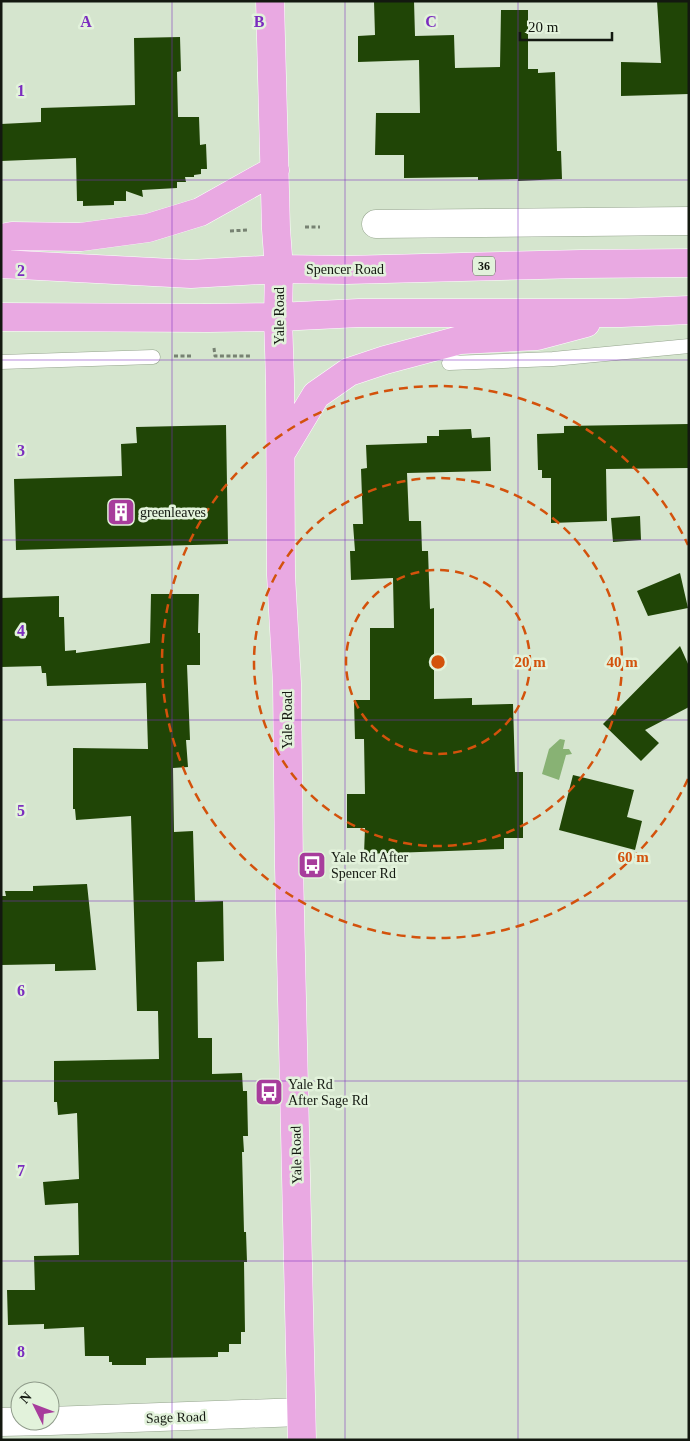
<svg xmlns="http://www.w3.org/2000/svg" width="690" height="1441" font-family="'Times New Roman',serif">
  <style>
    .water { fill: #88b274 }
    .building { fill: #204506 }
    .lines { fill: none; stroke-linecap: round; stroke-linejoin: round }
    .lane-casing { stroke: #95a48e; stroke-width: 15 }
    .street-casing { stroke: #95a48e; stroke-width: 29 }
    .primary-casing { stroke: #fff; stroke-width: 29 }
    .path { stroke: #778272; stroke-width: 3; stroke-dasharray: 4 2.5; stroke-linecap: butt }
    .lane { stroke: #fff; stroke-width: 14 }
    .street { stroke: #fff; stroke-width: 28 }
    .primary { stroke: #e9a9e2; stroke-width: 28 }
    .grid { fill: none; stroke: #7b2cbf; stroke-width: 1; stroke-opacity: 0.55 }
    .ring { fill: none; stroke: #d3520c; stroke-width: 2.5; stroke-dasharray: 9 6 }
    .labels { text-anchor: middle; stroke-width: 5; stroke-linejoin: round; paint-order: stroke }
    .shield { fill: #e2f2db; stroke: #51594d; stroke-width: 1 }
    .shield-label { font-size: 12px; font-weight: bold; fill: #131810 }
    .street-label { font-size: 14px; fill: #131810; stroke: #e2f2db }
    .poi-label { font-size: 14px; fill: #131810; stroke: #e2f2db; text-anchor: start }
    .grid-label { font-size: 16px; text-anchor: middle; font-weight: bold; fill: #7b2cbf; stroke: #e2f2db; stroke-width: 5; stroke-linejoin: round; paint-order: stroke }
    .centre { fill: #d3520c; stroke: #e2f2db; stroke-width: 2.5 }
    .ring-label { font-size: 15px; text-anchor: middle; font-weight: bold; fill: #d3520c; stroke: #e2f2db; stroke-width: 5; stroke-linejoin: round; paint-order: stroke }
  </style>
  <rect width="100%" height="100%" fill="#d5e5ce"/>
  <path class="water" d="M560 739 565 740 563 749H569L572 754 566 755 559 780 542 774 549 749Z"/>
  <path class="building" d="M374 1H414L415 36 454 35 455 68 500 67 501 10H528V69H538V73L555 72 557 151H561L562 179 518 181V179L478 180V177L404 178V155H375L376 113H420L419 60 358 62V36L375 35Z
    M657 1H689V94L621 96V62L661 63Z
    M180 37 181 71 177 72 178 117H199L200 145 206 144 207 169H201V174L194 175V177H185L186 182H177V188L142 190 143 197 126 191V201H114V205L83 206V201H77L76 158 1 161V124L41 122V108L135 105 134 38Z
    M689 424V468L606 469 607 521 551 523V478H542V470H538L537 434 564 433V426Z
    M226 425 228 544 16 550 14 479 122 476 121 444 137 443 136 427Z
    M471 429 472 438 490 437 491 471 407 473 409 521H421L422 551H428L430 609 434 608V699L472 698V705L513 704 515 772H523V838H504V849L364 854 365 828H347V794H365L364 739H355L354 700H370V628H394L393 578 351 580 350 551H355L353 524H363L361 469 367 468 366 445 427 443V436H439V430Z
    M640 516 641 540 613 542 611 518Z
    M680 573 688 608 648 616 637 591Z
    M151 594H199L198 633H200V665H187L190 740H186L188 767 173 768 174 832 193 831 195 902 223 901 224 961 197 962 198 1038H212V1074L242 1073 243 1091H247L248 1136H243L244 1152H242L244 1232H246L247 1262H244L245 1332H241V1344H229V1352H218V1357L146 1358V1365H112V1362H109V1356H85L84 1327 44 1329V1324L8 1325 7 1290H35L34 1256 79 1255 78 1203 45 1205 43 1182 79 1179 77 1113 58 1115 57 1102H54V1061L159 1059 158 1011H137L131 816 76 820 75 809H73V748L148 749 146 683 47 686 46 673H42L41 666 1 667V598L59 596V617H64L65 651 76 650V653L150 643Z
    M680 646 689 666V707L645 730 659 743 641 761 603 724Z
    M573 775 634 790 627 817 642 821 635 850 559 830Z
    M87 884 96 970 55 971V964L1 965V896H6L5 891H33V886Z"/>
  <g class="lines">
    <defs>
      <path id="lane" d="M1 362 153 357
        M449 363 553 359 689 346"/>
      <path id="street" d="M376 224 689 221
        M50 1421 301 1412
        M1 1422 47 1421"/>
      <path id="primary" d="M270 1 276 229 279 269 278 317 280 382 281 575 287 683 289 867 302 1440
        M1 238 12 236 81 237 148 228 200 212 275 170
        M1 264 191 274 279 269 346 270 581 264 689 263
        M1 317 209 318 278 317 359 313H621L689 310
        M281 453 316 395 349 372 385 360 460 340 537 336 586 323"/>
    </defs>
    <use href="#lane" class="lane-casing"/>
    <use href="#street" class="street-casing"/>
    <use href="#primary" class="primary-casing"/>
    <path class="path" d="M305 227H320
      M230 231 247 230
      M214 348 215 356H250
      M174 356H191"/>
    <use href="#lane" class="lane"/>
    <use href="#street" class="street"/>
    <use href="#primary" class="primary"/>
  </g>
  <path class="grid" d="M172 1V1440M345 1V1440M518 1V1440M1 180H689M1 360H689M1 540H689M1 720H689M1 901H689M1 1081H689M1 1261H689"/>
  <g class="ring">
    <circle cx="438" cy="662" r="92"/>
    <circle cx="438" cy="662" r="184"/>
    <path d="M688 779A276 276 0 1 1 688 545"/>
  </g>
  <defs>
    <symbol id="building-square" viewBox="-11 -11 22 22"><rect x="-9" y="-9" width="18" height="18" rx="4" fill="#a73c9c" stroke="#e2f2db"/><path d="M-4-6H4V6H1V3H-1V6H-4ZM-2.5-4.3h1.7v1.8h-1.7ZM.8-4.3h1.7v1.8H.8ZM-2.5-1h1.7V.8h-1.7ZM.8-1h1.7V.8H.8Z" fill="#fff"/></symbol>
    <symbol id="bus-square" viewBox="-11 -11 22 22"><rect x="-9" y="-9" width="18" height="18" rx="4" fill="#a73c9c" stroke="#e2f2db"/><path d="M-5-6H5V4H4V6H2V4H-2V6H-4V4H-5ZM-3.5-4V0h7V-4ZM-3.5 1.2v1.5H-2V1.2ZM2 1.2v1.5H3.5V1.2Z" fill="#fff"/></symbol>
  </defs>
  <g fill-rule="evenodd">
    <use href="#building-square" x="105" y="496" width="32" height="32"/>
    <use href="#bus-square" x="296" y="849" width="32" height="32"/>
    <use href="#bus-square" x="253" y="1076" width="32" height="32"/>
  </g>
  <g class="labels">
    <rect class="shield" x="473" y="256.5" width="22" height="19" rx="4"/>
    <g class="shield-label">
      <text x="484" y="270">36</text>
    </g>
    <g class="street-label">
      <text x="345" y="274">Spencer Road</text>
      <text transform="translate(279 316) rotate(-90)" y="5">Yale Road</text>
      <text transform="translate(287 720) rotate(-90)" y="5">Yale Road</text>
      <text transform="translate(296 1155) rotate(-91)" y="5">Yale Road</text>
      <text transform="translate(176 1417) rotate(-2)" y="5">Sage Road</text>
    </g>
    <g class="poi-label">
      <text x="140" y="517">greenleaves</text>
      <text x="331" y="862">Yale Rd After<tspan x="331" dy="16">Spencer Rd</tspan></text>
      <text x="288" y="1089">Yale Rd<tspan x="288" dy="16">After Sage Rd</tspan></text>
    </g>
  </g>
  <g class="grid-label">
    <text x="86" y="27">A</text>
    <text x="259" y="27">B</text>
    <text x="431" y="27">C</text>
    <text x="21" y="96">1</text>
    <text x="21" y="276">2</text>
    <text x="21" y="456">3</text>
    <text x="21" y="636">4</text>
    <text x="21" y="816">5</text>
    <text x="21" y="996">6</text>
    <text x="21" y="1176">7</text>
    <text x="21" y="1357">8</text>
  </g>
  <circle cx="438" cy="662" r="8" class="centre"/>
  <g class="ring-label">
    <text x="530" y="667">20 m</text>
    <text x="622" y="667">40 m</text>
    <text x="633" y="862">60 m</text>
  </g>
  <rect width="690" height="1441" fill="none" stroke="#131810" stroke-width="5"/>
  <g transform="translate(35 1406) rotate(312)"><circle r="24" fill="#e2f2db" stroke="#8f9b8a"/>
  <path d="M0-4L9 19L0 12L-9 19Z" fill="#a73c9c"/>
  <text y="-8" font-size="14" font-weight="bold" text-anchor="middle" fill="#131810">N</text>
  </g>
  <path d="M520 32v8h92v-8" fill="none" stroke="#131810" stroke-width="2.5"/>
  <text x="528" y="32" font-size="15" fill="#131810" stroke="#e2f2db" stroke-width="4" paint-order="stroke">20 m</text>
</svg>
